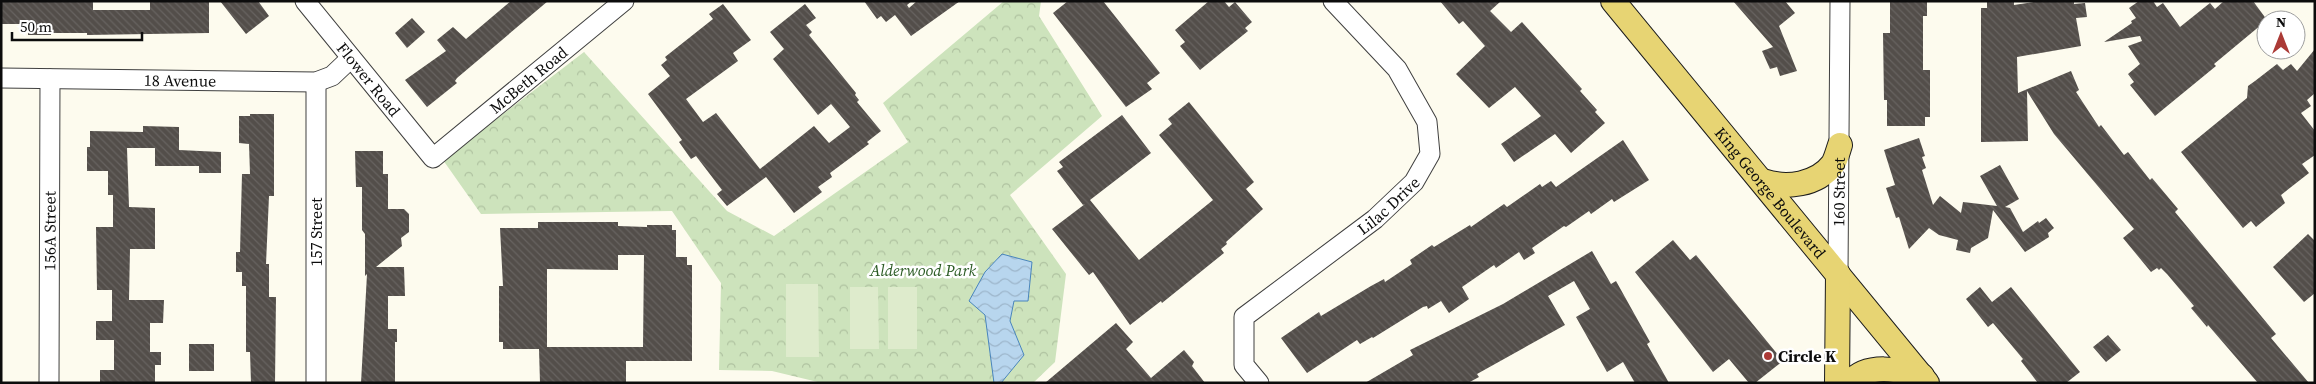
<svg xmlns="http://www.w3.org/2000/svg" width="2316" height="384" font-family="'Source Serif 4',serif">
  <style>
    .park { fill: url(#park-crowns) }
    .pitch { fill: #deebcc }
    .water { fill: url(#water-waves); stroke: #4985bc }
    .building { fill: url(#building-back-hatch); fill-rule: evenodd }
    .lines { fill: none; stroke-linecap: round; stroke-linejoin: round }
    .minor-casing { stroke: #3f3f3f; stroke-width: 21 }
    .major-casing { stroke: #1d1d1d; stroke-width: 26 }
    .minor { stroke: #fff; stroke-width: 19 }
    .major { stroke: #e7d473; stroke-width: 24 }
    .poi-dot { fill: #ab3a36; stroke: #fff; stroke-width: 2 }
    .labels { text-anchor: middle; stroke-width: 5; stroke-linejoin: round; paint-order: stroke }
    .street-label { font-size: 16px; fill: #0c0c0c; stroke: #fff }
    .park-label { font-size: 16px; font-style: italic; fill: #2c5c25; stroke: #fff }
    .poi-label { font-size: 16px; font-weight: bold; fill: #0c0c0c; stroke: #fff; text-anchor: start }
  </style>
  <defs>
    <pattern id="park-crowns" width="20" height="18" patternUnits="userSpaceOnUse" patternTransform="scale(1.25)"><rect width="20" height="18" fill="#cde3bc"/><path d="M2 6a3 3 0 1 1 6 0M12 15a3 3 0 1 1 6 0" fill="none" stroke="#afc2a0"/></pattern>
    <pattern id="water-waves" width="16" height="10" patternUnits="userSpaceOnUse" patternTransform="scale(1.25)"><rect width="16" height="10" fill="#b8d6ee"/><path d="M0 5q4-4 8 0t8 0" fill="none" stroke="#9db6cb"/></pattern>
    <pattern id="building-back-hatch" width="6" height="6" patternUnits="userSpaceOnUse" patternTransform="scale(1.25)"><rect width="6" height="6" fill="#534e4a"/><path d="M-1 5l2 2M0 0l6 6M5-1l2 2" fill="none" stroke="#676360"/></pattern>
  </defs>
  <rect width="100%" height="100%" fill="#fdfbee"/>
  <path class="park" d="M1004 1H1041L1039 16 1102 116 1010 195 1066 274 1055 362 1033 383H822L772 371 719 370 721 283 672 211 481 214 443 160 584 52 727 211 774 236 908 142 883 103Z"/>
  <path class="pitch" d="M786 284H818L819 357H786Z
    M850 287H878L879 349H850Z
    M888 287H917V349H888Z"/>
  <path class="water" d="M1002 254 1032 262 1028 301H1014L1010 321 1024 355 1001 383H994L985 315 969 301 985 272Z"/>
  <path class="building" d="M1 1H93V10H150V1H209V33L87 35V33H51V35H28V24H1Z
    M220 1H258L269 16 246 34Z
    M511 1H548L457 78 455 81 457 83 427 107 405 80 446 51 437 40 453 27 466 39Z
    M864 1H912L907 5 909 8 917 1H960L911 36 895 15 886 22 881 16 877 19Z
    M1068 1H1103L1160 73 1147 83 1152 89 1126 107 1053 13Z
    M1209 1H1224L1229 7 1235 2 1252 22 1245 28 1248 31 1200 70 1180 46 1185 42 1175 30Z
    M1440 1H1501L1490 11 1511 32 1522 22 1582 89 1580 91 1597 110 1595 112 1605 123 1571 153 1555 134 1514 162 1501 144 1541 116 1515 87 1489 108 1456 74 1485 46 1463 21 1459 24Z
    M1733 1H1785L1795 13 1779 26 1797 71 1780 76 1777 67 1770 69 1762 51 1773 47Z
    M1890 1H1927V16H1923V70H1930V117H1925V126H1887V100H1884L1883 33H1890Z
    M1987 1H2014V5L2041 1H2074V4L2085 3 2087 17 2076 18 2081 46 2017 57 2018 93 2071 71 2079 90 2076 92 2099 127 2101 125 2124 155 2128 152 2150 180 2152 178 2178 209 2175 212 2276 334 2271 338 2309 383H2258L2208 325 2207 327 2191 308 2194 306 2167 274 2161 268 2159 270 2157 268 2151 272 2123 238 2134 229 2054 134 2027 91 2028 141 1981 142V8H1987Z
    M2139 1H2153L2157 7 2163 3 2180 27 2210 3 2215 9 2224 1H2253L2267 20 2214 64 2216 66 2155 116 2130 85 2134 82 2128 74 2140 64 2128 46 2142 41 2140 36 2104 42 2132 23 2131 21 2136 18 2129 8Z
    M723 4 751 40 733 53 738 61 686 99 703 122 716 113 760 169 814 126 829 143 850 127 831 104 818 115 773 59 784 49 770 32 805 4 816 18 806 25 812 32 809 35 856 93 855 95 859 100 857 102 881 131 867 142 869 144 830 173 832 177 818 187 822 192 794 213 766 177 727 206 717 194 722 190 696 156 691 159 679 142 682 140 648 94 670 76 661 65 667 60 665 57 713 19 709 14Z
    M412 18 425 32 407 48 395 33Z
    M2315 49V93L2307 100 2311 106 2301 113 2315 131V155L2302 164 2309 173 2281 195 2285 203 2256 227 2251 221 2243 228 2181 152 2247 98 2248 86 2255 81 2277 64 2283 70 2291 64 2297 71Z
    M1189 102 1254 182 1246 189 1263 209 1226 242 1227 244 1221 249 1224 253 1162 303 1161 301 1130 325 1093 272 1089 275 1052 229 1085 204 1083 205 1057 171 1063 167 1059 162 1122 115 1151 153 1090 200 1139 260 1213 200 1159 135 1172 124 1168 119Z
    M250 114H274V196H269L266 264H269V297H276L275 383H251L250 352H246V286H242V272H236V252H240L242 174H250L249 144 239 143V116H250Z
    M143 126 179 127V150L221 152V173H199V166H155V148H127L129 207 155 208V249H130L129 300H164L163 323H150V352H161V365H155V383H100V370H114V340H96V321H112V290H97L96 227H113V195H108V171H87V147H90V131L143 132Z
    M1919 138 1925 156 1922 157 1926 168 1922 170 1933 205 1940 196 1961 213 1963 202 1997 206 1980 176 2000 165 2019 199 2005 207 2010 208 2023 232 2038 221 2039 223 2046 218 2054 228 2048 233 2049 237 2025 252 1993 210 1988 238 1971 248 1970 253 1956 250 1958 240 1939 235 1929 228 1909 249 1899 217 1896 218 1886 188 1895 185 1884 150Z
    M1623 140 1649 180 1614 202 1612 199 1591 214 1589 211 1566 227 1564 226 1532 248 1535 253 1524 260 1519 252 1496 268 1494 265 1462 287 1469 299 1449 313 1441 301 1428 309 1427 306 1423 307 1373 338 1372 337 1360 344 1357 340 1307 373 1281 338 1319 312 1321 316 1371 286 1384 279 1385 282 1412 264 1410 260 1432 245 1434 247 1470 225 1471 227 1504 204 1507 207 1540 184 1542 187 1551 181 1556 187Z
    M355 151H383V174H388V209H404L409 214V232L401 238 402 246 376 267H404L405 296H388V329H397V342H395V383H361L367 274 365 276V234L362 230V187H356Z
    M538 222H618V226L647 227V225H672V230H676V257H687V265H692V361H626V383H540L539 349H503V342H499V286H503L500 228H538ZM618 255H644L643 347H547V269L618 270Z
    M2308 234 2315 241V293L2304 302 2273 267Z
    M1673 240 1690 260 1696 255 1783 361 1755 383H1749L1729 359 1713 372 1635 272Z
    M1592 251 1611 284 1616 281 1650 342 1647 344 1669 383H1635L1623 362 1607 372 1576 317 1590 309 1574 281 1548 296 1565 325 1477 374 1479 377 1468 383H1365L1413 355 1410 350 1503 304Z
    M1980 287 1992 302 2011 287 2080 372 2066 383H2038L2021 361 2023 359 1993 323 1988 327 1966 299Z
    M1116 323 1133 342 1126 349 1151 378 1184 350 1194 362 1192 366 1205 383H1045Z
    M2108 335 2121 350 2106 362 2093 347Z
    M189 344H214V371H189Z"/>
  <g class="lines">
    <defs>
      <g id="minor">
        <path id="s1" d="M305 1 433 158 624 1"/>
        <path id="s2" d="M1 78 316 82 332 76 351 58"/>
        <path d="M316 82V383"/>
        <path id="s3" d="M1838 274 1840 1"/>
        <path id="s4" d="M49 383 50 79"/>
        <path id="s5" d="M1259 383 1244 365V317L1375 219 1414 182 1430 154 1427 122 1397 69 1333 1"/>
      </g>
      <g id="major">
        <path id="s6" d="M1613 1 1927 383"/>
        <path d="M1763 181C1786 189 1817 185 1833 164 1836 159 1838 151 1840 145"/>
        <path d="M1837 383 1838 274"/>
        <path d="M1850 383C1867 362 1900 370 1922 376"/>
      </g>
    </defs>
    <use href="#minor" class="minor-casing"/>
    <use href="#major" class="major-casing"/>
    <use href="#minor" class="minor"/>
    <use href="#major" class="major"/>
  </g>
  <circle class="poi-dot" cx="1768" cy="356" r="5"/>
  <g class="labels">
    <g class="street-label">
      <text dy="6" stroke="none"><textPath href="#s2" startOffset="179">18 Avenue</textPath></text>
      <text dy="6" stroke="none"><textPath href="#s1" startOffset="101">Flower Road</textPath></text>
      <text dy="6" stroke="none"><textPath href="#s1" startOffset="326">McBeth Road</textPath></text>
      <text dy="6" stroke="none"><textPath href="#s6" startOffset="248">King George Boulevard</textPath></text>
      <text dy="6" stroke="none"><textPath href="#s3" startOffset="82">160 Street</textPath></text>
      <text dy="6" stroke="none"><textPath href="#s5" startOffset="254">Lilac Drive</textPath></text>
      <text dy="6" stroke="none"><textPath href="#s4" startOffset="152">156A Street</textPath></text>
      <text transform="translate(316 232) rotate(-90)" y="6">157 Street</text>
    </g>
    <g class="park-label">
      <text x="923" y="276">Alderwood Park</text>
    </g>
    <g class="poi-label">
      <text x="1778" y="362">Circle K</text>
    </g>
  </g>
  <rect width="2316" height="384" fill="none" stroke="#0c0c0c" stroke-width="5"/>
  <g transform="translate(2281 35)"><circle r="24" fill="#ffffff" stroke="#9e9e9e"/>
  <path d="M0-4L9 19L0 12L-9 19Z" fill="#ab3a36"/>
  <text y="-8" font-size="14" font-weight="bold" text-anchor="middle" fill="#0c0c0c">N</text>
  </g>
  <path d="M12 32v8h130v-8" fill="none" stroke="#0c0c0c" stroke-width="2.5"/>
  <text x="20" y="32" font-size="15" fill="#0c0c0c" stroke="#ffffff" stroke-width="4" paint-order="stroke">50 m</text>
</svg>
